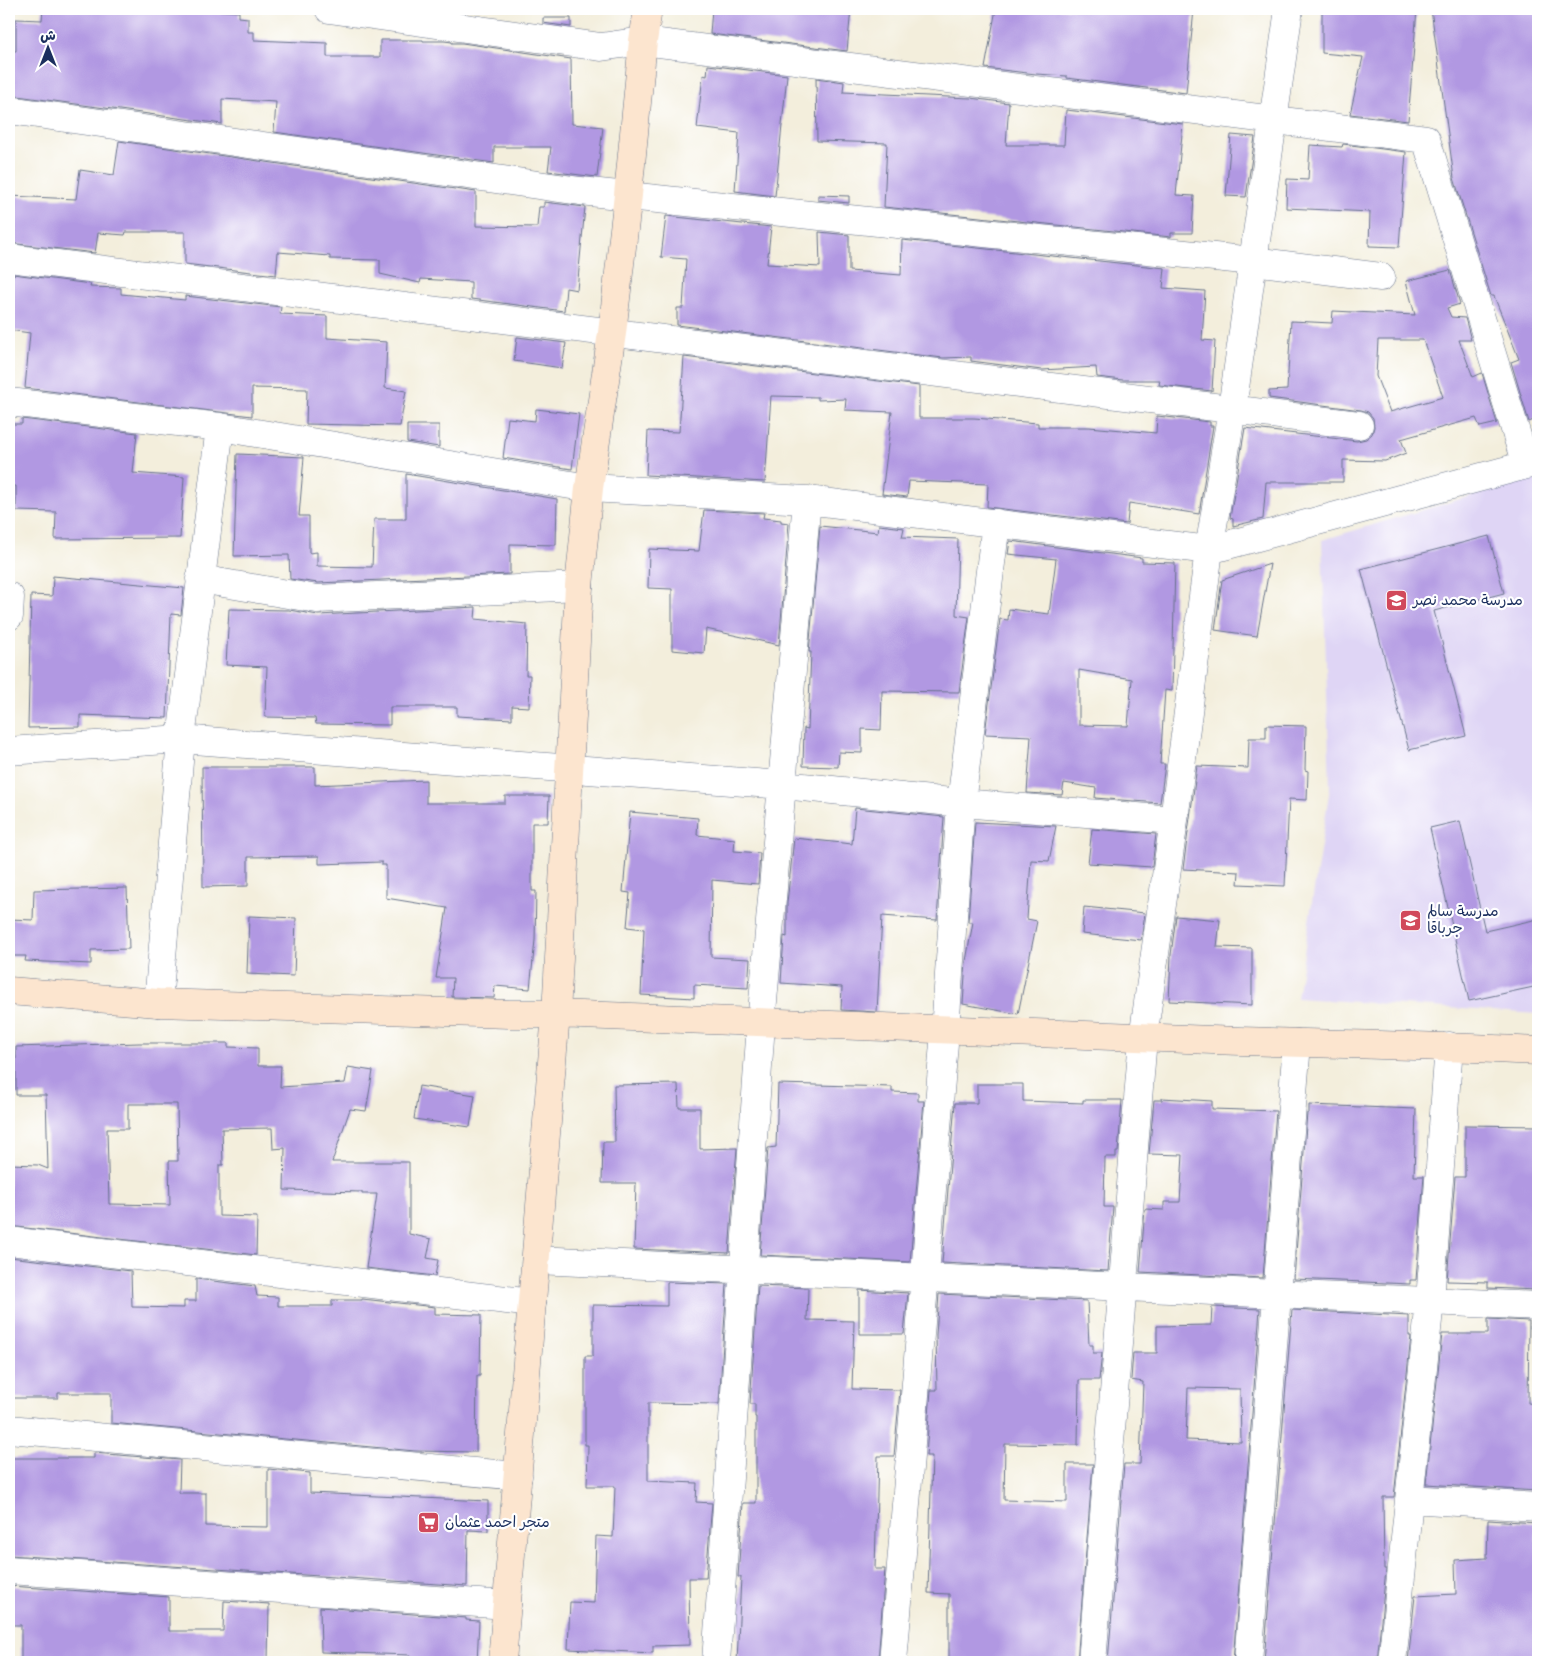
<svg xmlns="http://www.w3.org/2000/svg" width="1547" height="1671" font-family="'Balsamiq Sans','Playpen Sans Arabic',sans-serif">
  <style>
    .built { fill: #dfd5f5 }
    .building { fill: #b198e2; fill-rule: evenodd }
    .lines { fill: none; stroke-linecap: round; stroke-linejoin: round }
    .street-casing { stroke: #67728a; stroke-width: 29 }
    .secondary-casing { stroke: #67728a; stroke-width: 29 }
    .street { stroke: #fff; stroke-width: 28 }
    .secondary { stroke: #fce5cf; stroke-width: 28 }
    .labels { text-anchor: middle; stroke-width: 4.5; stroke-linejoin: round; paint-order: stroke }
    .poi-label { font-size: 15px; fill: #1b2f5e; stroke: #fff; text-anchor: start }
  </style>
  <rect width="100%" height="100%" fill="#fff"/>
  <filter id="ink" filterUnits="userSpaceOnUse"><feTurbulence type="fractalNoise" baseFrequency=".02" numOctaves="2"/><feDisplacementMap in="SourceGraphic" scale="10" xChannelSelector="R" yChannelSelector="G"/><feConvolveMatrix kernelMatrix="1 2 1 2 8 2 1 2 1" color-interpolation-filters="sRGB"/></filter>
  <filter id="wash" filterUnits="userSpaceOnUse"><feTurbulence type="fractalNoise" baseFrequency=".0096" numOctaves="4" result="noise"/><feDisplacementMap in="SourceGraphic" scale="20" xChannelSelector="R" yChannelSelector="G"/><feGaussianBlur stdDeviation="1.12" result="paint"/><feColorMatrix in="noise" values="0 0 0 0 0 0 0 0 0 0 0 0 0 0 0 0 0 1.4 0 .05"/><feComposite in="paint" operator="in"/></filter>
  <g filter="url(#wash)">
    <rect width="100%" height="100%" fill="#f3eedc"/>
    <path class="built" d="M1538 476V1014L1297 998 1330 788 1322 540Z"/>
    <g id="blocks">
      <path class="building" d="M43 9H195L239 12V17L248 18V32H254V40L327 43V57H380V40H423V41H444L452 42V43H462L571 59 572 124 603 127 597 177 548 171 551 147H494V163L274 132 276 102 222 99V124L10 95 12 51H16V19L42 20Z
        M712 9H760L796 11 797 9H851L847 51 710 34Z
        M996 9H1194L1186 93 1067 78V76L1036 74 985 68Z
        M1322 9H1417L1408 121 1350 114 1363 57 1322 53Z
        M1431 9H1538V418L1529 422 1511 362 1519 359 1494 296H1491L1454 178Z
        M543 18H571V27L543 23Z
        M708 65 787 75 775 196 735 191 739 133 697 128 703 75 707 76Z
        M816 78 844 82 843 92 970 98 1009 103 1006 145H1064L1066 110 1183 124 1176 195 1194 196 1192 233H1171V237L884 207 887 143 817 141Z
        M1231 135 1255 137 1246 197 1226 196Z
        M119 141 476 192V226L537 227 539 207H544V202L585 207 577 290 566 288 564 311 471 299V282L421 279 420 283 380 274V260L330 259V256L278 252 276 275 185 264V232H126L125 235 98 233 95 253 9 243V196L76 199 80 170 114 175Z
        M1343 144 1406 152 1399 247 1369 246 1370 212 1286 208 1287 179 1308 180 1310 145 1342 147Z
        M818 195 849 196V203L818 200Z
        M666 216 771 227 767 264 820 267 819 232 849 235V271L901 275 902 240 1165 268 1163 288 1205 291 1202 340 1215 341 1212 391 1159 385 1160 380H1123L1097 377 1096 367 1042 370 971 361V357L943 358 677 325V308H683L686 259 661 257Z
        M1450 270 1460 304 1447 308 1451 317 1465 318 1471 340H1459L1473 377 1482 373 1497 423 1480 427 1476 418 1401 439 1406 453 1385 461 1343 460V482H1266L1263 519 1233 526V519L1230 518 1245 428 1357 441 1366 439 1372 434 1374 427 1373 418 1368 412 1361 410 1269 398V391L1287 390 1291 321 1332 323 1333 311 1415 315 1406 281ZM1378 340H1423L1443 397 1390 412 1376 376Z
        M13 274 91 284 90 287 121 288V294L185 300V296L281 307 280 314 327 316V338L387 342 385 388 406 391 400 426 306 424 307 389 252 388V416L25 388 30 333 9 330V307Z
        M517 337 566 343 562 368 514 361Z
        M684 357 919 386V418H974L1038 423V427H1089L1156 433 1157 416 1210 422V426H1213L1199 514 1129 503 1127 524 987 507 988 484 909 481 907 497 882 494 892 412 845 410 846 399 818 400V397L771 396 765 482 646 475 648 431 679 432Z
        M536 409 579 414 572 469 503 458 508 418 535 421Z
        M22 419 137 433 133 473 184 477 180 538 55 539 56 512 16 511V486H9V424H22Z
        M407 425H439V447L407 442Z
        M237 454 304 457 299 516H309V553L317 552V566L372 567 374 519H406V474L557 499 556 545 510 544V574L318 583 290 579 289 555 234 556Z
        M704 510 764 513 763 518 781 520V522L789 523 779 645 706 629 704 653 672 650V589L648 588 649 549 699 551Z
        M879 525 904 528 902 537 958 539 956 615 969 617 959 692 882 691 881 730 862 729V753L839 752 838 767 803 766 804 728 808 729 811 652H809L820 526 878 532Z
        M1489 536 1504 593 1434 611 1466 736 1409 750 1361 569Z
        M1010 541 1142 558V562L1175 563 1172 691 1165 690 1160 764H1165L1160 803 1095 798 1096 788 1064 783 1062 795 1027 793 1031 736 985 734 1000 619 1008 620 1009 609 1049 614 1056 559 1008 554ZM1079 670 1132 679 1128 726 1079 725Z
        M1270 564 1257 636 1215 630 1222 580Z
        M53 576 184 588 181 615 171 614 167 718 80 715V727L28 728 31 595 52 596Z
        M476 607 475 619 527 624 526 675H530L529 707 512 706V719L457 716V707H390V725L316 724 315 718 265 717 267 667 226 665 229 609 289 610 318 615Z
        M1266 725 1306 726 1305 770 1308 771 1307 800 1289 799 1285 886 1238 884 1239 872 1183 869 1197 766 1248 768 1249 738H1266Z
        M202 767H315V785L426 780V803H505V796H549L548 823H532V891H536L535 940 530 989 495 986 494 998 452 997 453 978H436L447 908 386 898V865H382V862L319 864V856L248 857V886L203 887Z
        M855 808 944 817 937 920 882 916 877 1012 841 1010 842 987 781 983 784 936 787 937V903L794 838 852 844Z
        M630 812 698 818 697 835 735 839 734 851 760 853 758 884 712 880 711 957 750 959 748 988 694 985V998L641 995 644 929 627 927 630 893 623 892Z
        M1460 821 1485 931 1538 919V986L1469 1001 1430 828Z
        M975 822 1056 826 1049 861 1031 860 1027 919 1037 921 1018 1014 963 1004 966 961 973 922H968Z
        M1092 829 1156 834 1152 867 1088 863Z
        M127 888 129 949 91 950V964L25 961 26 956H9V919L33 920 34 890Z
        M1084 907 1145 913 1141 940 1082 934Z
        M249 916 296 918 294 976 247 974Z
        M1176 916 1220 920 1217 947 1252 948V1005L1169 1001 1171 955Z
        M139 1043H228V1047L258 1048V1066H281L280 1087 345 1083 348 1067 373 1071 366 1111 350 1109 332 1162H409V1234L431 1239 427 1258 438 1260 435 1276 366 1268 377 1194H362V1192L284 1190 285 1148 273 1149 272 1128 222 1129 223 1165H219V1216L257 1217 256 1255 9 1226V1164L38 1165 48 1169 46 1095H16V1047ZM128 1104H177L178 1161H169L170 1205 109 1204 107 1129H128Z
        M678 1084 679 1108H700V1149L737 1148 729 1253 634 1249 636 1183H602L603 1142H615L614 1085Z
        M778 1084 892 1087V1092L918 1093V1101H924L910 1262 760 1255 768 1148 776 1147Z
        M977 1084H1023V1101L1083 1103V1100H1122L1118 1152H1116V1157H1105L1104 1207H1113L1108 1271 942 1263 955 1103H977Z
        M419 1086 475 1095 470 1127 414 1119Z
        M1162 1098 1212 1101V1109L1276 1111 1263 1278 1140 1272 1145 1209 1164 1210V1202H1180L1183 1155 1149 1154 1154 1100H1162Z
        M1309 1105 1416 1109 1414 1176H1424L1416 1280H1410V1284L1294 1279 1307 1113H1309Z
        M1465 1125 1538 1126V1290L1488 1288V1282L1447 1281 1455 1177H1465Z
        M9 1257 131 1271 132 1307 184 1308V1301H196V1279L255 1286 257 1296 278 1297V1306H332V1300H362V1299L435 1307V1314L481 1315 480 1376H477L476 1452 415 1451 111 1423V1393H58V1398H9Z
        M667 1282 727 1284 719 1404 648 1403V1481L697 1483 696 1502 712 1503 706 1578H689L690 1645 653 1646V1653L568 1649 570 1602 594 1603 596 1536 613 1537 615 1486H587L588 1445H585V1356H593V1305L667 1306Z
        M758 1286 808 1288 807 1320 854 1321 852 1389 900 1390 894 1456H878L875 1569H885L878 1662H737L741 1577H738L743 1503H756V1417H755V1404H750Z
        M859 1290 908 1293 904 1334H859Z
        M939 1294 1087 1301 1089 1345H1093V1353H1102L1099 1380H1079L1078 1445 1005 1444 1004 1500 1067 1502V1464H1093L1077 1662H949V1594L928 1593 932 1456H926L931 1390H937L936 1335Z
        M1212 1307 1260 1309 1233 1662H1108L1124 1464H1140L1143 1382 1131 1380 1133 1353H1157V1326L1211 1325ZM1188 1388 1240 1389 1241 1442 1186 1440Z
        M1292 1310 1409 1316V1336H1411L1394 1497H1383L1384 1569H1386L1377 1662H1264Z
        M1488 1319 1529 1321 1528 1403 1536 1404 1537 1491 1426 1484 1442 1334H1488Z
        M94 1453 180 1460 179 1493H206V1526L268 1527V1469L310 1473V1493L488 1501V1531L468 1530 467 1586 9 1555V1458H94Z
        M1488 1520 1537 1523 1536 1540H1538V1662H1408L1415 1596 1456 1594 1455 1560 1487 1558Z
        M9 1586 169 1597V1631H223L224 1601 269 1604 268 1662H21V1625H9Z
        M320 1607 466 1618V1620L479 1621 477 1662H410V1655L321 1652Z"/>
    </g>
  </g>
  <g filter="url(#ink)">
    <use href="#blocks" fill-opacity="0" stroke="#67728a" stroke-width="1"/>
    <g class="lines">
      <defs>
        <path id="street" d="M329 9 601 47 643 41 1426 139 1526 465
          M9 110 580 191 1253 261 1381 277
          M9 258 1359 425
          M9 402 220 427 589 488 807 500 1209 550 1538 462
          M200 579 317 599 579 586
          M9 616 10 597
          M9 751 181 739 783 785 961 803 1174 820
          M158 1003 181 739 220 427
          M9 1241 532 1303
          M536 1260 1538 1306
          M9 1429 518 1476
          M1409 1499 1538 1507
          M9 1570 507 1605
          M716 1662 761 1024 807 500
          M893 1662 945 1031 961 803 996 523
          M1092 1662 1143 1038 1174 820 1209 550 1232 409 1289 9
          M1248 1662 1297 1043
          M1392 1662 1430 1301 1449 1046"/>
        <path id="secondary" d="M9 991 158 1003 509 1014H556C775 1024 994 1032 1212 1040 1321 1044 1430 1045 1538 1051
          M502 1662 556 1014 579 586 589 488 612 333 628 195 643 41 648 9"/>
      </defs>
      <use href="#street" class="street-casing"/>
      <use href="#secondary" class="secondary-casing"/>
      <use href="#street" class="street"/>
      <use href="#secondary" class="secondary"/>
    </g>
  </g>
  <defs>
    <symbol id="school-square" viewBox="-11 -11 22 22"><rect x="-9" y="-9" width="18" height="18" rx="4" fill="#d1495b" stroke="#fff"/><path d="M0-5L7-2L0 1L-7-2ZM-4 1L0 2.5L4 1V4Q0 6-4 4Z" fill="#fff"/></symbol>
    <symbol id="supermarket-square" viewBox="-11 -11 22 22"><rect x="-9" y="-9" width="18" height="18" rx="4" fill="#d1495b" stroke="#fff"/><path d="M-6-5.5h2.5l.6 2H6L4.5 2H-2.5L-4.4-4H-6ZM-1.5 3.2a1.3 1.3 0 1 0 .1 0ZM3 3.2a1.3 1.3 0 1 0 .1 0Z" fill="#fff"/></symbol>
  </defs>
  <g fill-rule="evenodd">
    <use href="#school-square" x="1384" y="588" width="25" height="25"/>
    <use href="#school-square" x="1398" y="908" width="25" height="25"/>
    <use href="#supermarket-square" x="416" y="1510" width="25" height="25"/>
  </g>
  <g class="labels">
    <g class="poi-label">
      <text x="1413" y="605">مدرسة محمد نصر</text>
      <text x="1427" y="916">مدرسة سالم<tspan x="1427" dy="17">جرباقا</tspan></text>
      <text x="445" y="1527">متجر احمد عثمان</text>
    </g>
  </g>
  <rect width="1547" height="1671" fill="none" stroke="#fff" stroke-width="30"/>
  <g transform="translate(48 48)" stroke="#ffffff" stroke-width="4" paint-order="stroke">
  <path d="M0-4L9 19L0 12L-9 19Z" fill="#1b2f5e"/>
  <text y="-8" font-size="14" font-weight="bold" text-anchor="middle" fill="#1b2f5e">ش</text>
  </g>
</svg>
